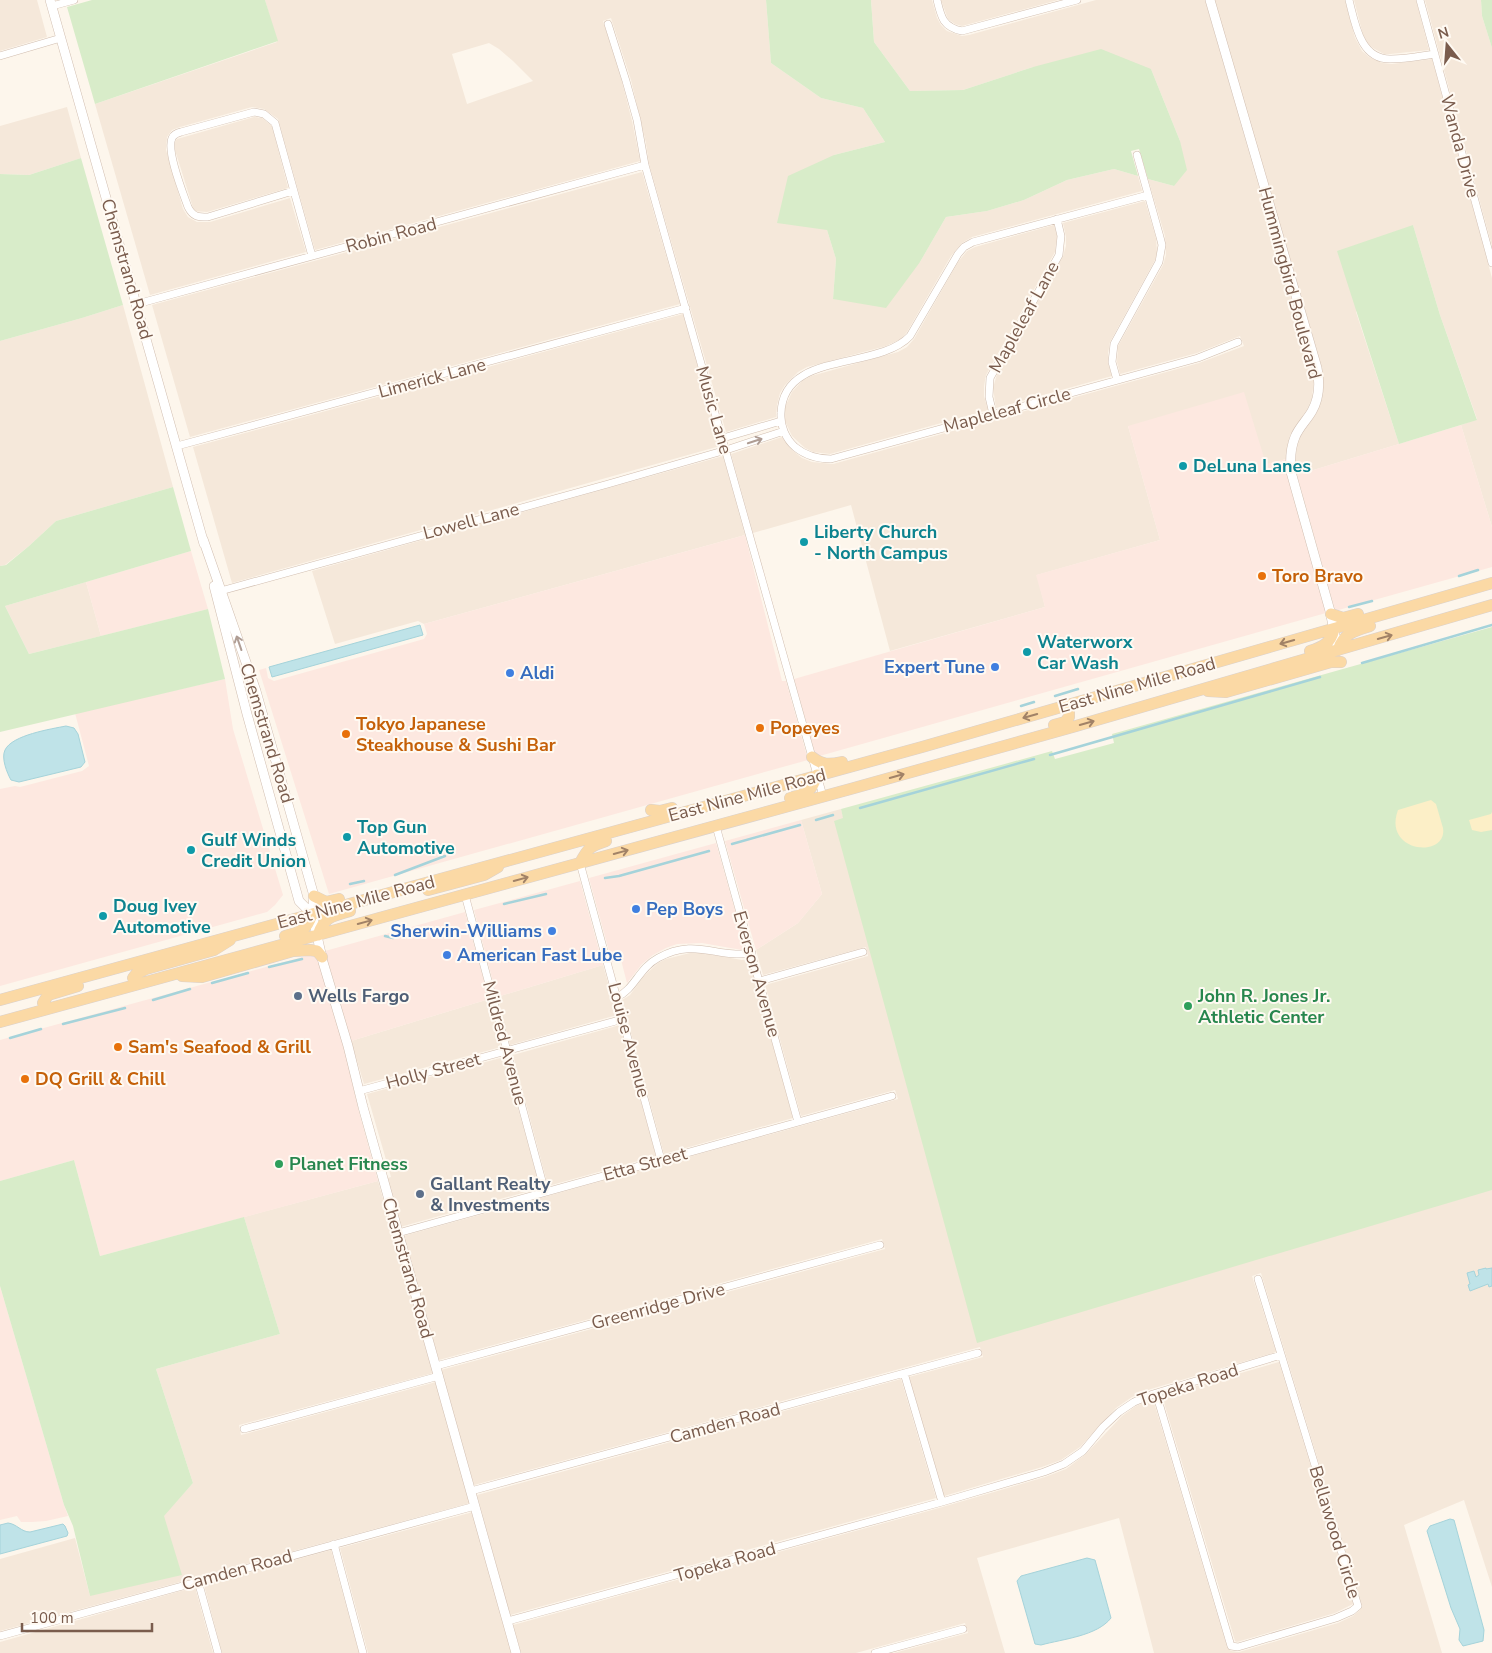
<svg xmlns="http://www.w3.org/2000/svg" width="1492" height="1653" font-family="'Nunito Sans',sans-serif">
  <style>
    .residential { fill: #f5e8da; fill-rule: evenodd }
    .commercial { fill: #fde8e0 }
    .green { fill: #d8ecc9 }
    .sand { fill: #fcefc7 }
    .water { fill: #bfe3e8; stroke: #a5d3da }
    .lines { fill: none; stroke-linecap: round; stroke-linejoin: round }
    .stream { stroke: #a5d3da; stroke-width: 2.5 }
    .minor-casing { stroke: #d1beb0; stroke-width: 8 }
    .tertiary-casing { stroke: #d1beb0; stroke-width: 10 }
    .primary-casing { stroke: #dad1cd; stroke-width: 12 }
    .minor { stroke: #fff; stroke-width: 7 }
    .tertiary { stroke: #fff; stroke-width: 9 }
    .primary { stroke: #fbd9a5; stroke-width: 11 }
    .oneway { stroke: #af9d94 }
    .oneway2 { stroke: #a18267 }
    .culture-dot { fill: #0f9aa8; stroke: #fffaf3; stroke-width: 2 }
    .food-dot { fill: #e8710a; stroke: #fffaf3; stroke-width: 2 }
    .shop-dot { fill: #3f7fe0; stroke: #fffaf3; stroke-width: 2 }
    .service-dot { fill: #5c6f8a; stroke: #fffaf3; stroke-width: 2 }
    .leisure-dot { fill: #2e9e5b; stroke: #fffaf3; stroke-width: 2 }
    .labels { text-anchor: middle; stroke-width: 4; stroke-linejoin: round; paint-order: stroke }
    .street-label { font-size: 18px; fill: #7a5c4d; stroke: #fffaf3 }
    .culture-label { font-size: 18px; font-weight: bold; fill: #0d838f; stroke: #fffaf3; text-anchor: start }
    .food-label { font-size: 18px; font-weight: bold; fill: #c56008; stroke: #fffaf3; text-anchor: start }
    .shop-label { font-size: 18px; font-weight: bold; fill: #366cbe; stroke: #fffaf3; text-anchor: start }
    .service-label { font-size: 18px; font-weight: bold; fill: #4e5e75; stroke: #fffaf3; text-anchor: start }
    .leisure-label { font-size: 18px; font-weight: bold; fill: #27864d; stroke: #fffaf3; text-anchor: start }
  </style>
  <rect width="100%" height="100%" fill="#fdf6ec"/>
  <path class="residential" d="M0 0H37L47 37 0 51Z
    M265 0H766L771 63 821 98 863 108 885 142 834 155 827 230 836 259 833 299 920 262 946 217 987 211 1024 200 1067 180 1114 169 1138 176 1142 191 972 237 962 243 951 256 907 332 901 339 886 346 807 367 798 372 785 385 780 393 777 405 776 417 726 432 649 164 646 143 631 80 611 18 603 21 622 82 632 121 640 161 315 250 278 119 264 109 252 107 180 127 172 130 167 137 166 150 183 209 188 217 197 222H210L290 198 306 252 150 295 95 104 277 42ZM489 43 499 49 513 61 533 81 467 104 452 54Z
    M871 0H932L937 18 941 25 947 31 962 36 969 35 1096 0H1205L1314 378 1312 398 1308 408 1290 435 1286 459 1266 465 1128 426 1160 540 1037 575 1045 607 890 651 851 505 753 533 731 454 782 437 792 450 802 458 812 462 833 464 1199 363 1244 346 1240 336 1197 353 1120 374 1117 362 1118 346 1163 265 1166 255 1165 236 1148 179 1174 186 1180 141 1151 69 1033 67 963 90 910 91 874 42Z
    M941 0H1058L962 26 955 24 948 19Z
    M1214 0H1345L1355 38 1362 51 1369 57 1382 63 1392 64 1432 59 1492 278V527L1461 425 1477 419 1440 315 1413 225 1356 312 1399 444 1297 475 1295 461 1298 440 1316 414 1321 402 1323 390 1322 368Z
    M1354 0H1416L1429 50 1390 54H1384L1373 48 1368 44 1363 35Z
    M1425 0H1481L1482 16 1492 48V246Z
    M67 107 81 158 29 175 0 174V126Z
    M254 117 262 118 272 126 288 188 207 212 194 211 175 150V142L177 139Z
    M642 172 680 304 190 437 152 305Z
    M1145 201 1156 238 1157 253 1155 260 1110 342 1108 353V363L1112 376 996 408 993 388 997 374 1063 256 1066 246V237L1063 223Z
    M1054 225 1057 236 1055 252 986 375 984 386V396L988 410 830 454 813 452 805 448 792 436 785 421V407L792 392 802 381 811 376 898 352 907 347 914 339 958 262 967 251 975 247Z
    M123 305 173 487 56 521 29 546 5 565 0 566V341L82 318Z
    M683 314 720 446 232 583 193 447Z
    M723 456 745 535 424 624 418 621 335 644 312 571Z
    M86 582 101 636 29 654 5 606Z
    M841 809 982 1334 1492 1185V1587L1464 1500 1404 1525 1442 1653H1154L1119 1518 977 1558 1005 1653H894L968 1633 965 1623 856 1653H521L513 1625 939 1508 1045 1477 1066 1469 1086 1454 1122 1416 1136 1406 1153 1399 1227 1647 1231 1651 1239 1652 1338 1623 1353 1616 1360 1610 1362 1605 1261 1273 1252 1276 1276 1352 1151 1389 1132 1397 1116 1408 1080 1447 1061 1460 1042 1467 944 1496 909 1377 983 1357 980 1347 474 1485 441 1370 885 1249 882 1239 439 1360 403 1236 898 1099 895 1090 801 1116 765 985 868 956 866 947 763 975 756 950 798 923 822 894 801 820Z
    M690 953H702L742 960 749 959 793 1118 664 1154 622 1000 630 995 644 976 658 963 666 959Z
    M603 965 617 1015 510 1045 497 997Z
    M489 999 501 1047 364 1084 351 1041Z
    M620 1025 656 1156 548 1186 513 1055Z
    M504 1057 540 1188 400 1227 387 1178 391 1177 367 1094Z
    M378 1181 433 1373 239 1425 241 1435 436 1382 470 1503 0 1631V1559L75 1538 90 1596 193 1483 156 1369 280 1334 244 1217Z
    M1279 1362 1353 1604 1335 1613 1237 1642 1235 1641 1162 1396Z
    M901 1379 936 1498 510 1615 477 1495Z
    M473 1512 512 1653H368L340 1548Z
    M331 1550 359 1653H222L204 1585Z
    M195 1587 213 1653H0V1642Z"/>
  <path class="commercial" d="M1244 392 1266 464 1286 459 1287 473 1326 613 816 757 794 679 1045 607 1036 575 1160 540 1128 426Z
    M1461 425 1492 527V567L1335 611 1297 475Z
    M745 535 782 681H786L808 760 329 894 259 670 266 668 268 678 274 681 424 639 427 634 424 624Z
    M191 551 208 609 101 636 86 582Z
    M225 679 233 729 283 895 275 905 267 912 0 986V789L15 786 20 787 82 771 89 766 75 713Z
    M801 820 822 894 798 923 756 950 725 841Z
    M716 843 746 949 742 950 702 943 677 944 666 948 653 955 642 964 627 983 621 960 612 962 589 878Z
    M580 881 603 965 497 997 474 910Z
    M465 912 489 999 351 1041 325 951Z
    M317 953 344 1047 358 1108 378 1181 100 1256 74 1160 0 1181V1040Z
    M0 1286 64 1505 68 1516 46 1521 32 1522H21L17 1516 0 1520Z"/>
  <path class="green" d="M92 0H265L278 41 95 104 67 7Z
    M766 0H871L874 42 910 91 963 90 1033 67 1101 49 1151 69 1180 141 1187 170 1174 186 1148 179 1139 149 1131 151 1138 176 1114 169 1067 180 1024 200 987 211 946 217 920 262 886 308 833 299 836 259 827 230 777 223 788 176 834 155 885 142 863 108 821 98 771 63Z
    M1481 0H1492V48L1482 16Z
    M81 158 123 305 82 318 0 341V174L29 175Z
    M1413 225 1440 315 1477 420 1399 444 1337 251Z
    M173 487 191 551 5 606 29 654 208 609 225 679 0 732V566L6 565 29 546 56 521Z
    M1492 627V1190L977 1343 834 821 843 818 841 809 1052 751 1055 759 1114 743 1112 734Z
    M74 1160 100 1256 244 1217 280 1334 156 1369 193 1483 164 1516 182 1575 90 1596 73 1526 64 1505 0 1286V1181Z"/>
  <path class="sand" d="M1431 800 1436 804 1443 828C1448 859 1382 853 1398 810Z
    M1492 812V830L1481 832 1472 830 1469 820 1491 814Z"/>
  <path class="water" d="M420 625 423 635 272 677 269 667Z
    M66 726 74 728 78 734 85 762 81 767 19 782 11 780C7 773 1 758 5 750 12 735 51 729 66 726Z
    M1486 1268V1269L1492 1268V1286L1489 1287 1488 1284 1470 1291 1468 1285 1470 1284 1467 1273 1474 1271 1476 1277 1479 1275 1478 1270Z
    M1450 1519 1454 1520 1484 1630 1483 1641 1463 1646 1459 1640 1460 1629 1451 1608 1427 1531 1430 1526Z
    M8 1523C17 1524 21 1532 30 1532L63 1524 65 1526 68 1533 67 1536 0 1554V1525Z
    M1087 1558 1095 1560 1111 1618C1097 1636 1063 1639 1041 1645L1035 1644 1017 1581 1021 1576Z"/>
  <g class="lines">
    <path class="stream" d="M1459 576 1478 570
      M1349 607 1372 601
      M1362 663 1492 625
      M1055 696 1078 689
      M1021 706 1034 702
      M1050 755 1320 677
      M860 808 1034 759
      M816 820 833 815
      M732 844 800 825
      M395 875 445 856
      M605 878 619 876 709 851
      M350 884 364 881
      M504 904 546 894
      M385 936 393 938 424 930
      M269 967 302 959
      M212 983 248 973
      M153 1000 190 989
      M63 1024 125 1008
      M10 1038 41 1029"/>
    <defs>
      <path id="minor" d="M937 0C941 17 943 27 962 31L1077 0
        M1349 0C1355 23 1360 60 1391 59 1406 59 1420 56 1435 54
        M1420 0 1492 263
        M52 6 74 0
        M608 24 626 81 637 120 645 165 823 796
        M0 56 61 38
        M293 191 208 217C198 217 193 217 188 207 183 193 166 151 172 138 174 134 177 133 181 132L254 112 264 114 275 123 312 256
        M1148 195 973 242 964 247 958 254 910 336C877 371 783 350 781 413 780 426 786 439 795 447 806 456 818 459 831 459L1198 358 1238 342
        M137 304 645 165
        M1117 380 1112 362 1114 344 1159 262 1162 245 1160 237 1137 155
        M993 414 989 397 990 378 1059 255 1061 236 1057 219
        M723 438 781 421
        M177 446 686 308
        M217 592 608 484 726 450 784 431
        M716 826 798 1122
        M580 863 661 1160
        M465 895 545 1192
        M760 981 863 952
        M617 997C634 990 639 968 658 958 696 937 717 959 752 953
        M359 1091 623 1019
        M398 1233 892 1096
        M436 1366 880 1245
        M904 1373 942 1502
        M1156 1393 1231 1646 1238 1647 1336 1618 1352 1611 1358 1606 1258 1279
        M244 1429 439 1376
        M471 1491 978 1353
        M334 1544 363 1653
        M198 1581 218 1653
        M508 1621 942 1502 1044 1472 1064 1464 1083 1451 1103 1427 1119 1412 1134 1402 1153 1394 1281 1355
        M0 1636 475 1506
        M875 1653 963 1629"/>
      <path id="tertiary" d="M50 0 204 544
        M1210 0 1317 368C1320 383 1320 397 1312 411 1307 420 1299 427 1295 437 1290 449 1290 460 1291 472L1330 611 1338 650
        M203 539 256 691 314 896 312 914 323 962 348 1046 363 1107 516 1653
        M214 586 247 714 299 901 312 914"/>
      <path id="primary" d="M1331 614 1343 618 1358 614
        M1338 650C1344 633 1354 631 1370 626
        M1310 651C1323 647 1331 643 1334 629
        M1208 691 1226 692 1331 662H1341
        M1054 725 1065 722 1069 717V705
        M812 757C822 765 829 765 842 762
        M790 798C807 793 811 793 817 775
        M651 810 660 811 672 808
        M580 863C588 848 590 846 606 841
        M428 890 484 875 498 867
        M314 896 326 902 339 899
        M318 935C324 917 332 916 350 911
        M285 936C301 932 307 930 312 914
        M182 976 202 977 293 951 310 950 317 951 322 957
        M133 978 136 974 146 969 214 950 230 940
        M0 1000 922 747 1492 583
        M43 1003 48 995 78 986
        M0 1022 854 788 1076 726 1492 605"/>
    </defs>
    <use href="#minor" class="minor-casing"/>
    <use href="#tertiary" class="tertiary-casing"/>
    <use href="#primary" class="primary-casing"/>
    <use href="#minor" class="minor"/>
    <use href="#tertiary" class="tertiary"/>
    <use href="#primary" class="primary"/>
  </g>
  <defs><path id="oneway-shaft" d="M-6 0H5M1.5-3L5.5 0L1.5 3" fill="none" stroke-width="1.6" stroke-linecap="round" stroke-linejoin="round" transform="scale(1.25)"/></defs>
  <g class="oneway">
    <use href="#oneway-shaft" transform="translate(755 441) rotate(-18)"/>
    <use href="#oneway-shaft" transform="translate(239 643) rotate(-109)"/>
  </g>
  <g class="oneway2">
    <use href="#oneway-shaft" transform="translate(1385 637) rotate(-16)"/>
    <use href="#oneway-shaft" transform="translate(1287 642) rotate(164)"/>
    <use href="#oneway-shaft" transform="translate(1030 716) rotate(164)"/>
    <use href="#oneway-shaft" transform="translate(1087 723) rotate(-16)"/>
    <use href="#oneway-shaft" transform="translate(897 776) rotate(-16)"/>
    <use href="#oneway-shaft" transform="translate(621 852) rotate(-15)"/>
    <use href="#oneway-shaft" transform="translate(521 879) rotate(-15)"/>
    <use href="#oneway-shaft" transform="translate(365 922) rotate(-15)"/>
  </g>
  <g class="culture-dot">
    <circle cx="1183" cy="466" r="5"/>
    <circle cx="804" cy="542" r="5"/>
    <circle cx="1027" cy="652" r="5"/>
    <circle cx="347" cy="837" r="5"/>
    <circle cx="191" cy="850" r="5"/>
    <circle cx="103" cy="916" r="5"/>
  </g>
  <g class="food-dot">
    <circle cx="1262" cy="576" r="5"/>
    <circle cx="760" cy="728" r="5"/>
    <circle cx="346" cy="734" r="5"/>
    <circle cx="118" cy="1047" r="5"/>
    <circle cx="25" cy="1079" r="5"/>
  </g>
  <g class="shop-dot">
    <circle cx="995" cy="667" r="5"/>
    <circle cx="510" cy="673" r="5"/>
    <circle cx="636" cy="909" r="5"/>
    <circle cx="552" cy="931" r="5"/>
    <circle cx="447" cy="955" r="5"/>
  </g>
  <g class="service-dot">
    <circle cx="298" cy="996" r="5"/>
    <circle cx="420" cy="1194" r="5"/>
  </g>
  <g class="leisure-dot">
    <circle cx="1188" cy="1006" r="5"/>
    <circle cx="279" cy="1164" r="5"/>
  </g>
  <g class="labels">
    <g class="street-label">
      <text transform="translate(1460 146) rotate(75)" y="6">Wanda Drive</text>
      <text transform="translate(391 235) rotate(-15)" y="6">Robin Road</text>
      <text transform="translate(127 269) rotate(74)" y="6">Chemstrand Road</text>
      <text transform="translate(1290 283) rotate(75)" y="6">Hummingbird Boulevard</text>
      <text transform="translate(1024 317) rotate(-61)" y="6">Mapleleaf Lane</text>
      <text transform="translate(432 378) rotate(-15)" y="6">Limerick Lane</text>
      <text transform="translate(714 410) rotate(74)" y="6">Music Lane</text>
      <text transform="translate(1007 410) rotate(-15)" y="6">Mapleleaf Circle</text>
      <text transform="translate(471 521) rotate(-15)" y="6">Lowell Lane</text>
      <text transform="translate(1137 685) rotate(-16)" y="6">East Nine Mile Road</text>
      <text transform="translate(267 733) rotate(73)" y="6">Chemstrand Road</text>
      <text transform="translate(747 795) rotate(-15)" y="6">East Nine Mile Road</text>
      <text transform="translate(356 902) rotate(-15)" y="6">East Nine Mile Road</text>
      <text transform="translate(757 974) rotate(74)" y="6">Everson Avenue</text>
      <text transform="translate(629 1040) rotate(75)" y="6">Louise Avenue</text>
      <text transform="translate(505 1043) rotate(75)" y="6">Mildred Avenue</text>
      <text transform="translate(433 1071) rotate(-15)" y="6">Holly Street</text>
      <text transform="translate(645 1164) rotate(-15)" y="6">Etta Street</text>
      <text transform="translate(408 1268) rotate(74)" y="6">Chemstrand Road</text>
      <text transform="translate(658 1306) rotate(-15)" y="6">Greenridge Drive</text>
      <text transform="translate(1188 1385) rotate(-18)" y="6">Topeka Road</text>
      <text transform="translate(725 1423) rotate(-15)" y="6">Camden Road</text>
      <text transform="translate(1335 1532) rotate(73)" y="6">Bellawood Circle</text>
      <text transform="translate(725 1562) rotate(-16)" y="6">Topeka Road</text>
      <text transform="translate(237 1570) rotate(-15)" y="6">Camden Road</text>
    </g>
    <g class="culture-label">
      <text x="1193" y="472">DeLuna Lanes</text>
      <text x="814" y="538">Liberty Church<tspan x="814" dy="21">- North Campus</tspan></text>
      <text x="1037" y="648">Waterworx<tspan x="1037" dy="21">Car Wash</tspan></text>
      <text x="357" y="833">Top Gun<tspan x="357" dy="21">Automotive</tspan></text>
      <text x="201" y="846">Gulf Winds<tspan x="201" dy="21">Credit Union</tspan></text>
      <text x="113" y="912">Doug Ivey<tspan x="113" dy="21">Automotive</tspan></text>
    </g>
    <g class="food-label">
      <text x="1272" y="582">Toro Bravo</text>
      <text x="356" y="730">Tokyo Japanese<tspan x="356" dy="21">Steakhouse &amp; Sushi Bar</tspan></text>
      <text x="770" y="734">Popeyes</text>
      <text x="128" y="1053">Sam's Seafood &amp; Grill</text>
      <text x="35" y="1085">DQ Grill &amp; Chill</text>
    </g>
    <g class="shop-label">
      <text x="985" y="673" text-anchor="end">Expert Tune</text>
      <text x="520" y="679">Aldi</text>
      <text x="646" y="915">Pep Boys</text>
      <text x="542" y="937" text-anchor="end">Sherwin-Williams</text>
      <text x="457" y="961">American Fast Lube</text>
    </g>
    <g class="service-label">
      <text x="308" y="1002">Wells Fargo</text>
      <text x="430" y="1190">Gallant Realty<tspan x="430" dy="21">&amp; Investments</tspan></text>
    </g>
    <g class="leisure-label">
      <text x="1198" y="1002">John R. Jones Jr.<tspan x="1198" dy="21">Athletic Center</tspan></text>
      <text x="289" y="1170">Planet Fitness</text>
    </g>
  </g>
  <g transform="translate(1447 45) rotate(343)" stroke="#fffaf3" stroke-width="4" paint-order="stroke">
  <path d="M0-4L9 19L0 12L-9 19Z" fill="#7a5c4d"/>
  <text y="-8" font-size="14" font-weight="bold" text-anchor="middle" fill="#7a5c4d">N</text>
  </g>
  <path d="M22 1623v8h130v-8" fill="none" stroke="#7a5c4d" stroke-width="2.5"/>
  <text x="30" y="1623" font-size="15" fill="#7a5c4d" stroke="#fffaf3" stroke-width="4" paint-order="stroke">100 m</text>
</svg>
